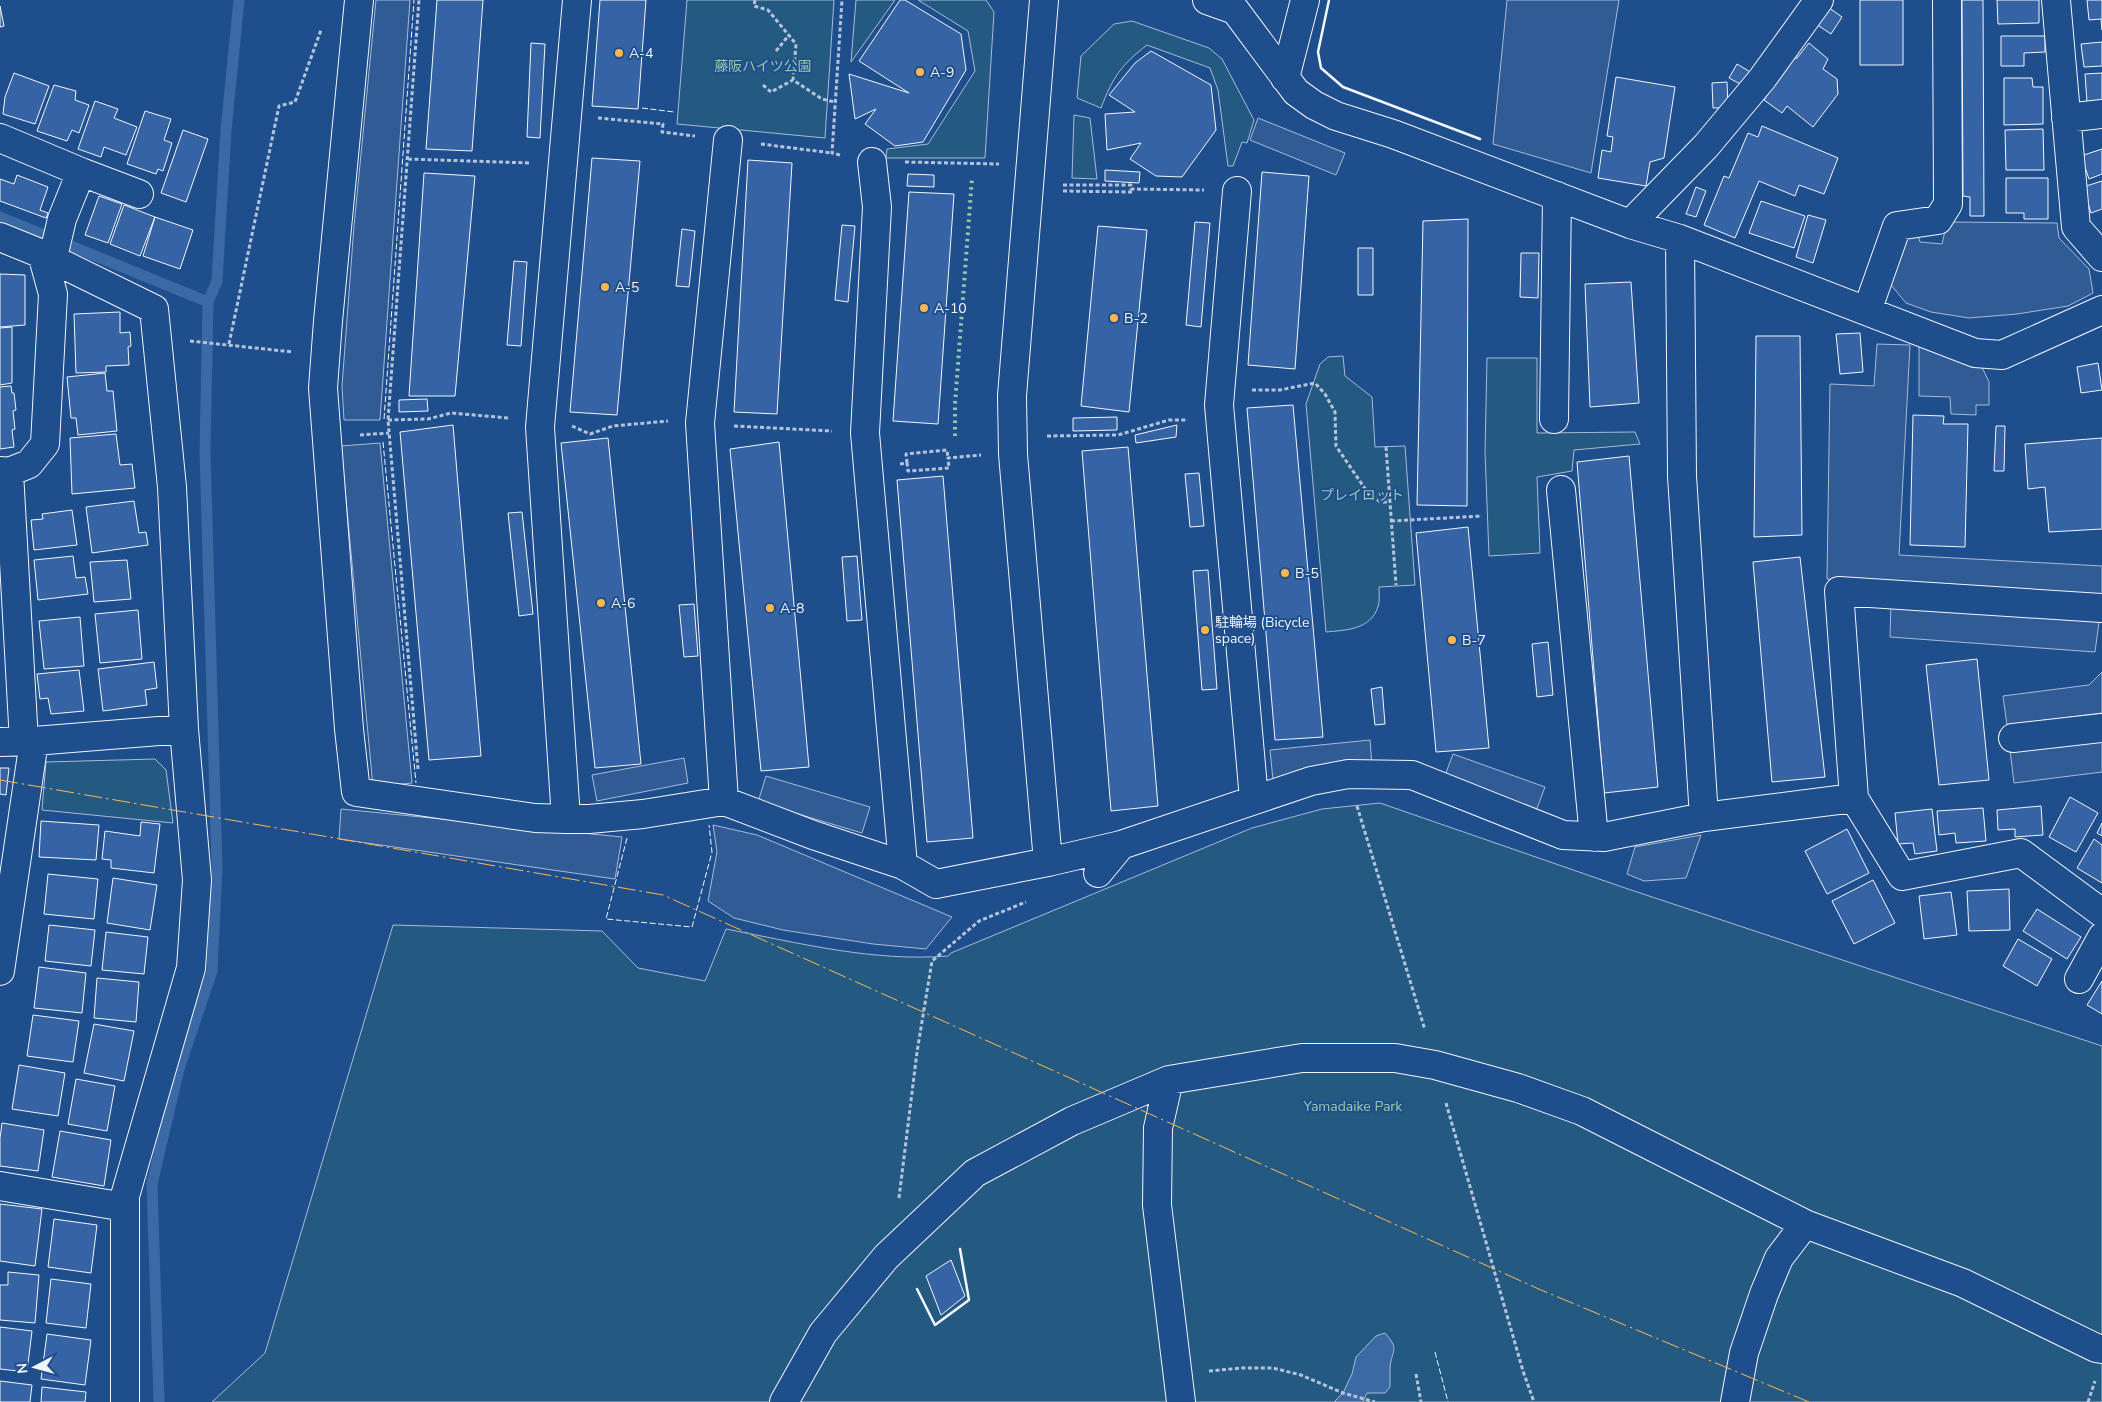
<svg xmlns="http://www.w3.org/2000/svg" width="2102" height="1402" font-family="'Nunito Sans','Noto Sans JP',sans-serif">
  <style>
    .green { fill: #245a82; stroke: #a8bbd7 }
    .parking { fill: #305b95; stroke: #a8bbd7 }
    .water { fill: #3b69a3; stroke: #a8bbd7 }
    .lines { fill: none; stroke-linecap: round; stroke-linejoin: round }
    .stream { stroke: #3b69a3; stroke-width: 11 }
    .building { fill: #3563a3; stroke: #f2f6ff }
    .minor-casing { stroke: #f2f6ff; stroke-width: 30 }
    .path { stroke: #b3c4dc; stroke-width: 3; stroke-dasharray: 4 2.5; stroke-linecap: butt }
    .minor { stroke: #1f4e8c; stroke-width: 28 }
    .hedge { stroke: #97c8a6; stroke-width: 4; stroke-dasharray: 2.5 4; stroke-linecap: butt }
    .fence { stroke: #f2f6ff; stroke-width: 1; stroke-dasharray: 6 2.5; stroke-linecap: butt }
    .wall { stroke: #f2f6ff; stroke-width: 2.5 }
    .power { stroke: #ffb74d; stroke-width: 1; stroke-dasharray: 18 4 2.5 4; stroke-linecap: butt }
    .poi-dot { fill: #ffb74d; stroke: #1f4e8c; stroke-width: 2 }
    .labels { text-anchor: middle; stroke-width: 4; stroke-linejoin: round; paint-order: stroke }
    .poi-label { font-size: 14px; fill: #f2f6ff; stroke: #1f4e8c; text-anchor: start }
    .park-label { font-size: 14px; fill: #97c8a6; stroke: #1f4e8c }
  </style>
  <rect width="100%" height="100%" fill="#1f4e8c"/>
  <path class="green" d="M687 0H834L825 138 677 124Z
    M856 0H895L851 62Z
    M918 0H986L994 12 985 158H886L887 149 928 144 975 71 968 31Z
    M1132 21 1209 48 1222 59 1254 120 1247 143 1242 142 1233 166H1228L1218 90 1210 68 1147 45C1121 65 1113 77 1101 108L1077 98 1081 56 1114 24Z
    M1074 115 1090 118 1097 179 1072 178Z
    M1343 356 1345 376 1372 397 1375 447 1405 446 1415 585 1379 587C1379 593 1380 601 1378 607 1370 630 1346 630 1326 632L1306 404 1320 364 1328 357Z
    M1487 358H1537V433L1635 432 1640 444 1574 450 1572 471 1537 477 1540 553 1489 556 1485 452Z
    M155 759 166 770 173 823 42 810 46 762Z
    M1380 803 1628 889 2102 1046V1402H212L265 1353 393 925 602 931 638 968 705 981 726 929C799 943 874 962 948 956L951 953 1252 828 1322 809Z"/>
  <path class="parking" d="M376 0H410L380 420H344L342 386 354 226Z
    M1507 0H1619L1591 173 1493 144Z
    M1258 118 1345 153 1336 175 1250 140Z
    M1947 222 2057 223 2059 238 2089 269 2093 293 2068 306 2017 314 1969 318 1931 312 1906 303 1891 285 1904 237 1918 236 1920 242 1942 244Z
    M1919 341 1982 367 1989 382V405H1976V415L1951 414 1950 397 1919 396Z
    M1877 344 1910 345 1899 555 2102 566V595L1827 579 1830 384 1874 386Z
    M380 443 412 783 373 787 341 446Z
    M1891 603 2099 622 2095 652 1890 637Z
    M2102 672V713L2007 725 2003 696 2089 685Z
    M2102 738V772L2014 783 2010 750Z
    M1370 740 1372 766 1273 780 1270 750Z
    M1453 754 1545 787 1536 811 1444 778Z
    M684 758 688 783 597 801 592 775Z
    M766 776 870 807 862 833 758 802Z
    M341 809 622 837 615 879 339 839Z
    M713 825 757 835 952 917 926 949 873 944 783 930 734 918 708 901 717 852Z
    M1701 835 1686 878 1644 881 1627 874 1635 847Z"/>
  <path class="water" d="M1385 1333C1400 1350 1392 1349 1390 1367 1390 1373 1390 1381 1390 1387L1385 1393H1367L1363 1402H1334L1343 1393 1352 1374 1356 1357 1376 1336Z"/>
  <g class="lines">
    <path class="stream" d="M0 217 208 302
      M159 1402 152 1184 179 1069 212 971 217 868 205 452 208 302 217 281 226 130 239 0"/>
  </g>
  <path class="building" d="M437 0H483L472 151 426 149Z
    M600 0H646L638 109 592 106Z
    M900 0H905L961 34 966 70 923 142 895 146 865 124 876 109 855 119 849 74 909 93 859 61Z
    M1860 0H1903V65H1860Z
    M1962 0H1983L1984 216H1970V197L1963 196Z
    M1997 0H2039V23L1998 24Z
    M2087 0H2102V30L2101 19 2089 20Z
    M1825 5 1842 17 1831 34 1813 22Z
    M0 6 4 26 0 27Z
    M2001 36H2045V52L2024 53V66H2001Z
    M2102 42V66L2084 67 2081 44Z
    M531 43 545 44 540 138 527 137Z
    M1809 43 1828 59 1823 69 1837 79 1838 94 1813 127 1787 106 1782 113 1764 100 1792 59 1797 58Z
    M1151 51 1211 85 1216 130 1182 177 1156 176 1130 159 1141 143 1107 150 1105 114 1135 112 1109 95 1135 63Z
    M1737 64 1752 73 1744 86 1729 78Z
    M14 73 49 86 35 124 3 114 5 97Z
    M2102 73V101L2087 102 2085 74Z
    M1616 77 1675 87 1664 158 1650 162 1646 186 1598 178 1602 150 1611 152 1613 137 1607 136Z
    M2004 78H2032L2033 87H2043V124L2004 125Z
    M1727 82 1728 108H1713L1712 83Z
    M54 85 76 91 75 100 89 105 79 133 72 130 67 141 37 131Z
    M95 101 118 109 114 118 137 127 126 155 104 147 101 157 78 149Z
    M145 111 171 119 164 140 172 143 163 171 158 169 156 174 127 164Z
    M1762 126 1838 158 1824 194 1799 185 1795 196 1759 181 1735 238 1704 225 1724 176 1729 178 1748 133 1758 137Z
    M2043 129 2044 170H2006L2005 130Z
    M183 130 208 139 186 202 161 193Z
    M2102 149V174L2089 179 2081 156Z
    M592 158 640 161 617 415 570 412Z
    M748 160 792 163 777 414 734 412Z
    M1105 170 1140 172 1139 183 1105 181Z
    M1262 172 1309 176 1295 369 1248 365Z
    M424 173 475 176 455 396H409Z
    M908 174 934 175V187L907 186Z
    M17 175 48 187 40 210 48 213 46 218 0 201V179L14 184Z
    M2006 178H2048V219H2024V213H2006Z
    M2102 181V209L2091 213 2083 187Z
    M1696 187 1706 191 1696 217 1686 214Z
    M909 192 954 194 938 424 893 421Z
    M99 196 122 204 108 243 85 235Z
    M1761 201 1805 216 1794 248 1749 233Z
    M124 205 155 217 140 256 110 244Z
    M1808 215 1826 220 1813 263 1796 257Z
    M155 217 193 230 180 269 143 256Z
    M1468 219 1467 506 1417 505 1423 221Z
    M1195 222 1210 223 1201 327 1186 325Z
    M842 225 855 226 848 302 835 300Z
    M1098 226 1147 230 1129 412 1081 406Z
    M682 229 695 231 689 287 676 286Z
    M1358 248H1373V295H1358Z
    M1521 253H1539L1538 298 1520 297Z
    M514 261 527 262 521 346 507 345Z
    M0 274 25 275V325L0 327Z
    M1631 282 1639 403 1590 407 1585 284Z
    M120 312V333L130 332 131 346 128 347 129 365 106 366V372L76 373 74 314Z
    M12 327V383L0 385V328Z
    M1860 333 1863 372 1840 374 1836 334Z
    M1756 336H1800L1802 535 1754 537Z
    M2098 363 2102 390 2081 393 2077 367Z
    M105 373 107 391H113L117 431 78 435 76 418H71L67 377Z
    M11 386 12 393H14L16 410 13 411 15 429 12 430 14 447 0 449V387Z
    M427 399 428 411 399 412V400Z
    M1293 405 1323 737 1275 740 1247 408Z
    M1913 415 1944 416 1943 424H1968L1965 547 1910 545Z
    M1117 417V430L1073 431V418Z
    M453 425 481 756 429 760 400 432Z
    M1177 425 1176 437 1136 443 1135 435Z
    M1996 426H2005L2004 471H1994Z
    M116 434 120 465 132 464 135 488 72 494 70 438Z
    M608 438 641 764 595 768 561 443Z
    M2102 438V529L2049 532 2045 487 2028 489 2025 444Z
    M779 442 809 767 761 771 730 449Z
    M1128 447 1158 806 1111 811 1082 451Z
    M1629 456 1658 787 1604 793 1577 462Z
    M1199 473 1204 526 1190 527 1185 474Z
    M943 476 973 838 927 842 897 480Z
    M134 501 139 533 146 532 148 545 92 553 86 507Z
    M72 510 77 545 34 550 31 520 43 519 42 514Z
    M522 512 533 614 519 616 508 513Z
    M1468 527 1489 748 1436 752 1416 533Z
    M73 556 76 578 85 577 88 594 38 600 34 560Z
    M857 556 862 620 847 621 842 557Z
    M1800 557 1825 777 1772 782 1753 562Z
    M127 560 131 599 94 602 90 562Z
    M1208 570 1217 689 1202 690 1193 571Z
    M694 604 698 656 684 657 679 605Z
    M138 610 142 659 100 663 95 614Z
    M80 617 84 666 44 669 39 621Z
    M1548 642 1553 695 1537 697 1532 644Z
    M1977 659 1989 780 1939 785 1926 665Z
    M154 662 157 688 145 690 147 705 103 711 98 669Z
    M79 670 84 711 51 714 48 698 40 699 37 674Z
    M1382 687 1385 724 1375 725 1371 689Z
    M0 768H9L6 795 0 794Z
    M2070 797 2098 813 2076 852 2049 837Z
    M2041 806 2043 835 2015 837V829L1998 830 1997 810Z
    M1983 808 1986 841 1956 843 1955 833 1939 835 1937 811Z
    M1932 809 1937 851 1915 854 1913 843 1898 844 1895 813Z
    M41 821 99 825 96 860 39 857Z
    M141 822 160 824 154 873 111 868V860L102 859 105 831 140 836Z
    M2102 823V836L2097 833Z
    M1847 829 1869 873 1827 894 1805 851Z
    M2094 839 2102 845V883L2077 868Z
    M48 874 98 879 94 919 44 914Z
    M113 878 157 885 150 930 107 923Z
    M1873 880 1895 923 1854 944 1832 901Z
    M2009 889 2010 930 1969 931 1967 891Z
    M1951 892 1957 935 1924 939 1919 896Z
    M2037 909 2081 937 2067 959 2023 931Z
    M49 925 95 930 91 966 45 961Z
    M106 932 148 937 144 974 102 970Z
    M2018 939 2052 959 2037 986 2003 966Z
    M39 967 86 973 82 1013 34 1008Z
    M97 978 139 982 136 1022 94 1018Z
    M2102 981V1014L2087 1005Z
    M33 1015 79 1021 73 1062 27 1056Z
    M94 1024 134 1031 124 1081 84 1073Z
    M19 1065 65 1073 58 1116 12 1109Z
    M76 1079 115 1086 107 1131 68 1124Z
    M2 1123 44 1130 38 1171 0 1166V1138Z
    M60 1131 111 1140 104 1186 52 1177Z
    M0 1204 42 1209 35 1266 0 1261Z
    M54 1219 97 1225 91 1273 48 1267Z
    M951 1260 965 1296 941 1315 926 1276Z
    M8 1272 39 1275 35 1323 0 1320V1285H8Z
    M51 1279 91 1284 86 1328 46 1323Z
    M0 1327 32 1331 27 1372 0 1369Z
    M47 1334 91 1340 85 1385 41 1379Z
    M0 1381 32 1385 30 1402H0Z
    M42 1387 86 1392 85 1402H41Z"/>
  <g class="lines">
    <defs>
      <path id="minor" d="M359 0 328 321 323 388 349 729 356 792 535 818 566 819H589L643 814 724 801 813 835 903 865 936 884 1048 862 1121 845 1311 781 1348 774 1412 775 1563 835 1604 837 1704 817 1682 476 1680 239
        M1044 0 1012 396 1013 454 1048 862
        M1207 0 1235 10 1296 92 1314 105 1336 116 1393 134 1630 224 1680 239 1975 353 2002 355 2102 310
        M2056 0 2076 227 2102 257
        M1285 78 1305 0
        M2066 118 2102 114
        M0 138 81 172
        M872 162 877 207 865 433 903 865
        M1237 191 1219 405 1254 799
        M1630 224 1706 146 1762 79 1819 0
        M0 237 42 254 154 309 172 487 184 729 197 880 191 968 125 1196V1402
        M58 263 54 253 62 219 81 172 139 194
        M1867 311 1897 226 1938 220 1948 204 1947 0
        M1554 419 1557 196
        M0 471 9 472 29 464 45 444 53 294 42 254
        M9 472 24 742
        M1561 490 1594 837
        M2013 738 2102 728
        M0 742 34 741 184 729
        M1854 798 1902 876 2021 853 2102 913
        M724 801 700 423 728 140
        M1704 817 1854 798 1839 591 2102 608
        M566 819 540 427 577 0
        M1098 873 1121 845
        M0 971 34 741
        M2079 979 2102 937
        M1169 1080 1158 1128 1157 1205 1181 1402
        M0 1186 125 1207
        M784 1402 823 1333 886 1257 975 1173 1072 1121 1169 1080 1302 1058H1395L1435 1065 1518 1088 1582 1111 1805 1224 1963 1283 2096 1348 2102 1349
        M1735 1402 1744 1353 1764 1294 1779 1258 1805 1224"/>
    </defs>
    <use href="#minor" class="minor-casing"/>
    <path class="path" d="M755 0 754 6 768 10 796 44 793 80 822 99 835 102
      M776 51 789 35
      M763 85 771 92 793 80
      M598 118 663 124 662 132 695 136
      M761 144 832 153
      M840 155 832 153 842 0
      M408 159 530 163
      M905 162 999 164
      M1063 185H1131V189L1204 190
      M1063 191 1132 192 1131 189
      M190 341 293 352
      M229 344 279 106 295 102 321 30
      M1252 390H1280L1315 383 1325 394 1335 412 1336 446 1370 496 1381 502H1389
      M388 420 428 419 451 413 508 418
      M572 426 590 434 613 426 668 421
      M734 426 832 431
      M360 435 389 433
      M1047 436 1118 435 1169 420H1188
      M1386 447 1396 585
      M907 463 906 454 947 450 948 458
      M900 464 907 463 908 471 949 468 948 458 981 455
      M1391 521 1482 516
      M418 769 388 420 419 0
      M1357 806 1425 1030
      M1446 1103 1523 1371 1534 1402
      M899 1198 917 1052 932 961 979 921 1026 902
      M1209 1371 1242 1368H1273L1301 1375 1343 1393 1375 1402
      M1416 1374 1421 1402
      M2088 1402 2095 1381"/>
    <use href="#minor" class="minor"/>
    <path class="hedge" d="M955 436V404L972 178"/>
    <path class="fence" d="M642 108 674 112
      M384 419 414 0
      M383 442 416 783
      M627 838 606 919 692 927 712 852 709 825
      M1435 1352 1448 1402"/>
    <path class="wall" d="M1329 0 1318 52 1321 68 1343 87 1480 139
      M917 1289 935 1325 969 1300 960 1249"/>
    <path class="power" d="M0 780 663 895 1541 1290 1809 1402"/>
  </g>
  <g class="poi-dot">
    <circle cx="619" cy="53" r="5"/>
    <circle cx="920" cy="72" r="5"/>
    <circle cx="605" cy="287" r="5"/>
    <circle cx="924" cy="308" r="5"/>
    <circle cx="1114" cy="318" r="5"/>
    <circle cx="1285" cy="573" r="5"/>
    <circle cx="601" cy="603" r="5"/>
    <circle cx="770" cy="608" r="5"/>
    <circle cx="1205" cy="630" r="5"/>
    <circle cx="1452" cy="640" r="5"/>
  </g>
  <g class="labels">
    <g class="poi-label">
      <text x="629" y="58">A-4</text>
      <text x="930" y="77">A-9</text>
      <text x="615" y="292">A-5</text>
      <text x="934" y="313">A-10</text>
      <text x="1124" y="323">B-2</text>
      <text x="1295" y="578">B-5</text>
      <text x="611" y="608">A-6</text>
      <text x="780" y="613">A-8</text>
      <text x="1215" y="627">駐輪場 (Bicycle<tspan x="1215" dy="16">space)</tspan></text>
      <text x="1462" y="645">B-7</text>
    </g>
    <g class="park-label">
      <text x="763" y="71">藤阪ハイツ公園</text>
      <text x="1362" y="500">プレイロット</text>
      <text x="1353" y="1111">Yamadaike Park</text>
    </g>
  </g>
  <g transform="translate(35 1367) rotate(264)" stroke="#1f4e8c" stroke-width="4" paint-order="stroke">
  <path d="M0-4L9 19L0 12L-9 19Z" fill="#f2f6ff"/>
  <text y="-8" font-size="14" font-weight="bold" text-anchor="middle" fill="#f2f6ff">N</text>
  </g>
</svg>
